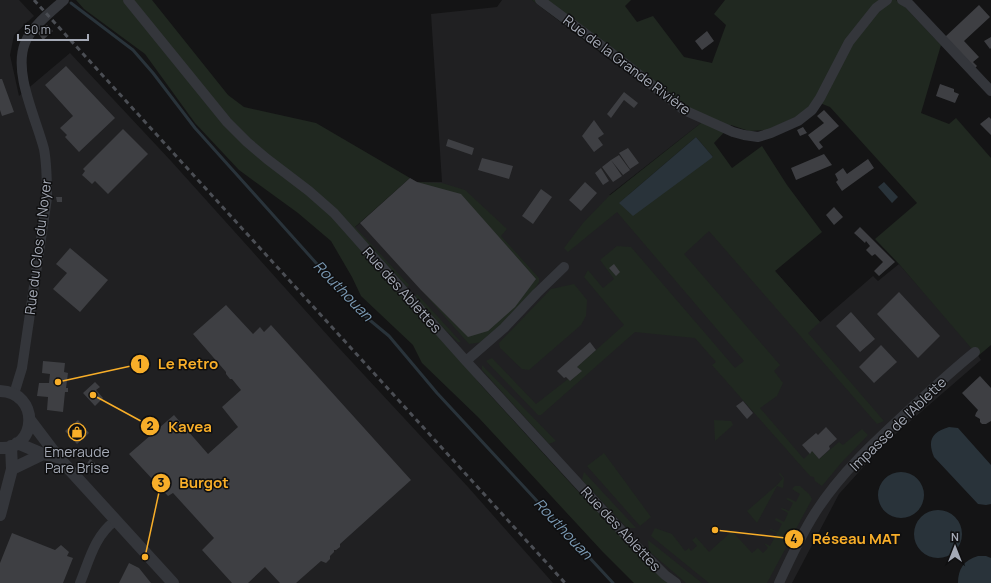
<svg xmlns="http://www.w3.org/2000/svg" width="991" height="583" font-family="Manrope,sans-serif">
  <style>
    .built { fill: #202022 }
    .green { fill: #202820; fill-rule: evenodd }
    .water { fill: #29333a }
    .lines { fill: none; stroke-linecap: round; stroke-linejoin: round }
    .stream { stroke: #29333a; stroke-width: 3 }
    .building { fill: #3e3f43 }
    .minor { stroke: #34363b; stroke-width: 10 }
    .tertiary { stroke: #34363b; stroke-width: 12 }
    .rail { stroke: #4b4e54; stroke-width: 3; stroke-dasharray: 5 4; stroke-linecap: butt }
    .labels { text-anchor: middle; stroke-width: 3; stroke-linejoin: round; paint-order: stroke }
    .street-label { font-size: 14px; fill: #a5aab6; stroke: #0f0f10 }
    .poi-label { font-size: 14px; fill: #a5aab6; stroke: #0f0f10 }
    .water-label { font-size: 15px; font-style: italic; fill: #7a99b3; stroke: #0f0f10 }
    .leader { fill: none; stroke: #f8ae29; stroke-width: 1.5 }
    .callout-dot { fill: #f8ae29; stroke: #0f0f10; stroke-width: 1.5 }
    .mark-label { font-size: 12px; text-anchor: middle; font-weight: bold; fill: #111 }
    .callout-label { font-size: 15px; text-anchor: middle; font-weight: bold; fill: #f8ae29; stroke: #0f0f10; stroke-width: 3; stroke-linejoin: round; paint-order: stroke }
  </style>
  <rect width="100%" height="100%" fill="#141415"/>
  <path class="built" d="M0 0H19L34 16 14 35 10 55 19 96 70 53 171 161 339 348 468 487 553 583H0Z
    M502 0H532L611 61 701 123 609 195 699 192 744 236 820 322 873 276 878 281 899 264 973 348 981 360 885 443 839 494 792 583H671L651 568 574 487 347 234 360 223 410 178 417 182H442L431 14 497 7Z"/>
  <path class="green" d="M76 0H152L228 95 244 107 316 123 410 178 355 227 409 285 407 287 354 229 481 385 574 487 651 568 671 583H634L602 551 479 418 422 363 413 345 361 296 352 277 331 241 298 213 239 170 195 123 145 54 84 9Z
    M532 0H631L625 6 637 22 653 16 684 57 712 63 726 25 714 14 725 0H896L905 7 941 45 921 113 949 124 956 118 991 158V345L978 356 899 264 875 239 917 203 830 107 815 101 798 116 767 130 749 131 731 125 714 143 732 168 762 146 787 185 822 232 775 271 820 322 808 333 884 421 877 424 709 231 684 254 780 365 774 371 783 383 777 396 760 408 804 459 812 451 819 459 839 442 843 445 862 429 868 435 841 463 822 486 815 481 814 477 810 476 712 365 716 362 695 338 635 332 541 415H538L486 361 492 358 536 404 568 379 570 381 581 371 577 367 624 325 584 277 588 270 603 288 614 279 600 260 617 246 631 247 735 368 744 361 617 212 568 252 564 248 583 223 609 196 701 123 665 100ZM696 137 713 157 619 203Z
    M417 182 442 183 465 190 507 229 501 236 539 278V282L525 303 483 342 469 344 421 290 457 326 469 327 452 203Z
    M574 284 587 300 586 316 581 325 529 370 522 369 500 348 499 343 551 289Z
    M417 294 461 342H458L438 323 415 297Z
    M482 365 556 441 549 444 482 370Z
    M714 420 731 421 733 425 715 441Z
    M604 453 651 517 640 526 587 466Z
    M584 472 636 528H627L582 480Z
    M780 473 784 478 783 488 777 486 757 523 747 511 777 485 783 478 779 474Z
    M795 486H800L809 494 812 499 767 583H709L651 536 655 528 672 534 685 551 689 548 691 551 697 546 692 540 696 537 709 552 732 531 752 553 758 548 763 553 768 548 764 543 770 546 777 533 770 530 771 529 778 532 782 524 775 520 776 518 784 522 788 513 781 509 782 508 789 511 793 503 786 499 788 498 796 502 800 494 792 489Z
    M648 540 702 583H686L649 551Z"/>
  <path class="water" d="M696 137 713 157 633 216 619 203Z
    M884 182 898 197 892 203 878 187Z
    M949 427 958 428 991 465V504L986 505 978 504 934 457C927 440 932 432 949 427Z
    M878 495a23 23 0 1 1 46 0a23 23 0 1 1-46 0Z
    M914 534a24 24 0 1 1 48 0a24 24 0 1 1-48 0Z
    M978 556H986L991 558V583H958C958 569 964 560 978 556Z"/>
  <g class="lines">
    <path class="stream" d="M71 3 133 50 153 73 195 128 360 312 389 336 437 393 613 583"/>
  </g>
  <path class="building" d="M979 5 990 17 964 41 979 57 973 62 977 66 975 68 945 37Z
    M47 25 53 31 43 40 38 33Z
    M707 31 714 41 702 50 695 41Z
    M991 37V48L990 49 984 41Z
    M66 66 115 118 79 152 65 137 67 135 60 128 73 116 45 85Z
    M0 79H2L14 112 2 116 0 110Z
    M940 84 954 89V92L959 94 955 103 936 96Z
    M624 92 638 103 634 108 624 100 611 118 607 114Z
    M824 110 839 126 819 142 823 147 819 150 808 135 824 123 817 116Z
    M989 117 991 119V135L980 124Z
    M594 120 604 134 598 138 603 145 594 152 582 136Z
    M803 127 807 133 800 136 797 130Z
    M123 129 148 154 108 194 95 181 92 184 82 175 85 171 83 169Z
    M448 139 474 148 472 155 446 146Z
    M628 148 639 163 630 169 619 153Z
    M824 154 832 165 796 180 791 168Z
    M619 155 630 170 623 175 611 160Z
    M482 158 513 166 509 179 478 170Z
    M868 159 874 168 842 191 836 182 838 180 835 174 843 168 847 174Z
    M611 160 622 176 613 182 602 167Z
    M601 168 609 181 603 185 595 173Z
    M410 178 417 182 461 194 536 279 515 307 488 331 468 337 421 290 360 223Z
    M585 182 597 193 581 211 569 200Z
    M541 189 552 197 533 224 522 216Z
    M56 197H62V202H57Z
    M834 207 843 217 834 225 826 215Z
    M860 227 895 262 879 276 874 271 883 262 875 254 872 256 866 250 870 246 866 241 865 243 854 233Z
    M70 248 108 280 80 312 53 289 67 273 56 264Z
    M614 264 620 272 616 276 609 268Z
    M899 292 940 336 918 358 877 314Z
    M226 305 253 334 260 327 264 332 271 325 411 480 340 544V547L336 550H334V552L330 556V559L326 563 321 561 296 583H280L265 567 248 583H232L202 550 214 538 173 493 168 496 129 454 174 415 208 454 238 427 222 407 241 390 232 379H230L226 374V372L193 334Z
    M851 312 875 339 860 352 836 326Z
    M590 342 596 350 577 367 582 371 570 381 566 377 564 378 557 371Z
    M881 345 897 362 874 383 859 367Z
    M43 361 65 363 64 372 68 373 66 388H68V392H65L63 412 47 410 48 397 37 396 39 383H49L50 374 42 373Z
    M980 376 991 388V421L986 424H982L980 422V419L975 416 976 413 978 410 962 393Z
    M95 382 100 387 96 390 103 398 95 406 83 393Z
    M743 401 753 413 747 419 736 406Z
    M78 420 89 433 77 444 65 431Z
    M826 427 837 439 829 446 830 449 819 459 812 451 810 454 802 445 816 433 818 435Z
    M90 459 95 463 93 466 98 469 95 474 90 470 91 469 86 465Z
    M12 533 55 550 61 545 69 552 67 556 73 558 63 583H0V563Z
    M129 563 139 568 151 583H119Z"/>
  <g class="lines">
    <path class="minor" d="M128 0 227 122 247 142 267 159 309 191 334 213 466 361 631 541 665 575 676 583
      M540 0 610 52 684 110 733 132 744 135 758 137 771 133 798 121 812 110 820 98 849 42 876 8 887 0
      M902 0 909 4 991 91
      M466 361 504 328 537 293 564 267
      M14 394 22 368 47 198C47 181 47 165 44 149 36 118 13 73 25 43 31 27 52 11 64 0
      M80 583C89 561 95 535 115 521
      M779 583C790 559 801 535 815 513 843 469 882 435 920 400 938 384 956 367 975 352"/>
    <path class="tertiary" d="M0 391C40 392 38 450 0 448
      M30 420 58 457 173 583
      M17 443 43 454 58 457
      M12 469 43 454
      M0 515 12 469 11 446"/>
    <path class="rail" d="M34 0 565 583"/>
  </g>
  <defs>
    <symbol id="shop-ring" viewBox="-11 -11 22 22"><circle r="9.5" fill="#0f0f10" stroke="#f8ae29" stroke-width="1.5"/><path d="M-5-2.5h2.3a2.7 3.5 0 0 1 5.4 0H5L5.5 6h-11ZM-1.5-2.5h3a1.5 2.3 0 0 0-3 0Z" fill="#f8ae29"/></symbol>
  </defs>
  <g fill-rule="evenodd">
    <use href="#shop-ring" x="67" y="422" width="20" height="20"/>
  </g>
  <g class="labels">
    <g class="street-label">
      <text transform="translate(627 65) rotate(37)" y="5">Rue de la Grande Rivière</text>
      <text transform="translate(38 247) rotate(-83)" y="5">Rue du Clos du Noyer</text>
      <text transform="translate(402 290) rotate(48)" y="5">Rue des Ablettes</text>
      <text transform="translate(898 424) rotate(-44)" y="5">Impasse de l'Ablette</text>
      <text transform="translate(621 529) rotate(47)" y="5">Rue des Ablettes</text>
    </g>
    <g class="poi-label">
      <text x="77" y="457">Emeraude<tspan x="77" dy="16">Pare Brise</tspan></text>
    </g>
    <g class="water-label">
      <text transform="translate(343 291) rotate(46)" y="5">Routhouan</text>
      <text transform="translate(563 529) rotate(47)" y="5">Routhouan</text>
    </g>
  </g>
  <path class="leader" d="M58 382L140 364M93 395L150 426M145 557L161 483M715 530L794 539"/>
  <g class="callout-dot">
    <circle cx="58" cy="382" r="4"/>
    <circle cx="93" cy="395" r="4"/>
    <circle cx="145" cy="557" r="4"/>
    <circle cx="715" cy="530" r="4"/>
    <circle cx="140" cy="364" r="10"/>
    <circle cx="150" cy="426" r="10"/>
    <circle cx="161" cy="483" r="10"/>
    <circle cx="794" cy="539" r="10"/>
  </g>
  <g class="mark-label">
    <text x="140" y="368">1</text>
    <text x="150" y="430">2</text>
    <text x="161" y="487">3</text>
    <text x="794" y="543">4</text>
  </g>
  <g class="callout-label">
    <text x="188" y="369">Le Retro</text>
    <text x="190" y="432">Kavea</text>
    <text x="204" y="488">Burgot</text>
    <text x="856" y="544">Réseau MAT</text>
  </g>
  <g transform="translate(955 547)" stroke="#0f0f10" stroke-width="3" paint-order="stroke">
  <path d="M0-3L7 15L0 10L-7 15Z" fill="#a5aab6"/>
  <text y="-6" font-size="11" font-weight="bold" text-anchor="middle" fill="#a5aab6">N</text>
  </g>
  <path d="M18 34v6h70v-6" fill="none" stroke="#a5aab6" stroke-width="2"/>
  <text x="24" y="34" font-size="12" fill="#a5aab6" stroke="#0f0f10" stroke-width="3" paint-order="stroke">50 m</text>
</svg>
